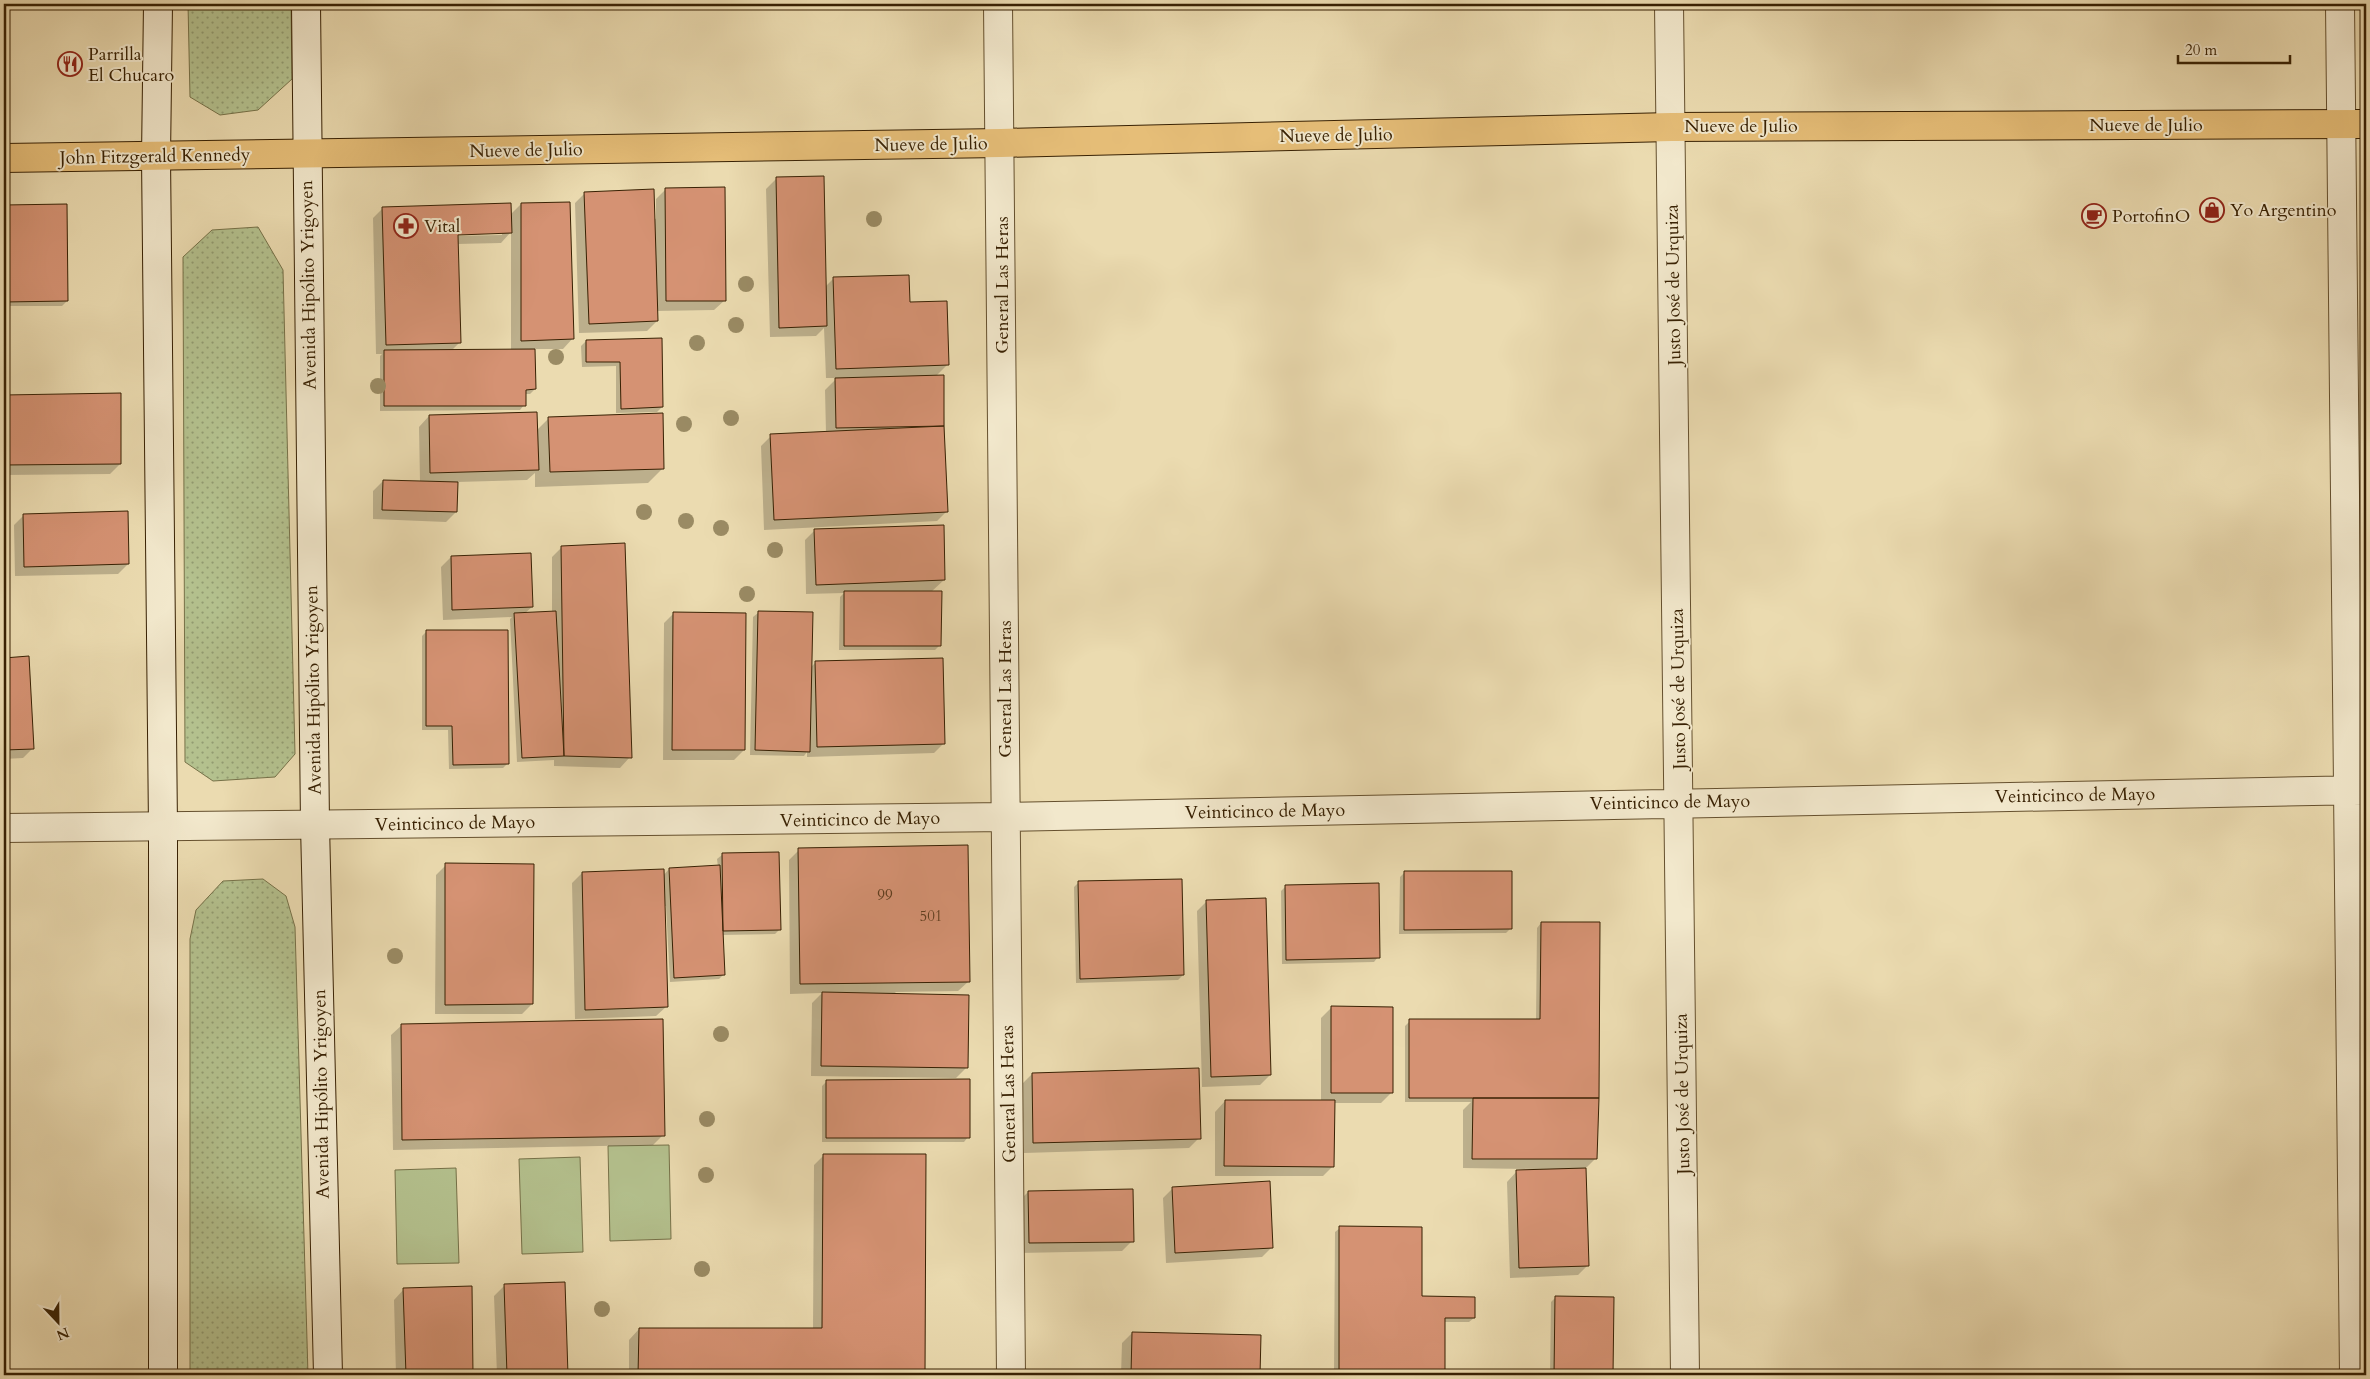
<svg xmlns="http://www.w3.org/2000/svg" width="2370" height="1379" font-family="Cardo,serif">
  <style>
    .park { fill: url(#park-dots); stroke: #767148 }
    .pitch { fill: #b4c18e; stroke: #767148 }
    .shadow { fill: #0003; fill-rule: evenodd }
    .building { fill: #d59273; stroke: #382103 }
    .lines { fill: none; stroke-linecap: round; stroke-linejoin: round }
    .street-casing { stroke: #65502e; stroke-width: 30 }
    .secondary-casing { stroke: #382103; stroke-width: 30 }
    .primary-casing { stroke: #382103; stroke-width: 30 }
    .street { stroke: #f2e8cc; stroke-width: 28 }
    .secondary { stroke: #f2e8cc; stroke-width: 28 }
    .primary { stroke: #e6be78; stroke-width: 28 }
    .tree { fill: #9a8b64 }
    .labels { text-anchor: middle; stroke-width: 4; stroke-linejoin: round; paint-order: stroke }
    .number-label { font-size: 15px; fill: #5f3d1f }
    .poi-label { font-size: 18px; fill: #382103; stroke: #f2e8cc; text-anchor: start }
    .street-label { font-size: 18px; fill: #382103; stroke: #f2e8cc }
  </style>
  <defs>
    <pattern id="park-dots" width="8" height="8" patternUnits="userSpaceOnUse" patternTransform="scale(1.25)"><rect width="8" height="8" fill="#b4c18e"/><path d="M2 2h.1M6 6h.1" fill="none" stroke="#939c72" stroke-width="1.8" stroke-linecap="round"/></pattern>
  </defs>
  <rect width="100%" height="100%" fill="#ebdbb0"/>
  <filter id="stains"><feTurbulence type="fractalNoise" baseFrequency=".004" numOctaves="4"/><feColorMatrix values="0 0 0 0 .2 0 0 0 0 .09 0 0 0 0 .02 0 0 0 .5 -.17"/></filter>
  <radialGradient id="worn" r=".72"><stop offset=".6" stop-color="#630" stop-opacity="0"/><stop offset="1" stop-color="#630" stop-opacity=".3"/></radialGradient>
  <path class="park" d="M188 4H291L292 79 258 110 220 115 190 97Z
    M258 227 283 270 295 754 275 777 213 781 185 762 183 257 212 230Z
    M263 879 286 896 295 927 308 1375H190V939L196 910 223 881Z"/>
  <path class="pitch" d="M669 1145 671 1239 610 1241 608 1146Z
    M580 1157 583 1252 522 1254 519 1159Z
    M456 1168 459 1263 397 1264 395 1170Z"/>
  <path class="shadow" d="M776 179 825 287 833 279 948 364 936 376H943L947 511 937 521 764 530 761 446 771 436 826 433 825 390 837 378H826L824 328 816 336 770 337 766 189Z
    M666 189 725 300 714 310 656 311 657 321 647 331 579 333 575 203 585 193 656 219V199Z
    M521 204 573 338 563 349H534L535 389 530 394H525L524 405 520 410 380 411V356L382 354H376L373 218 383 208 510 215ZM502 232V235L452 236V234ZM511 232V351H451L460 342 457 244 501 243Z
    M66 205 67 301 62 306H4V206Z
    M661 340 662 407 657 412 616 413V366L582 367 581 346 586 341Z
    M119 395 120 464 110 474 4 475V396Z
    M429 416 537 430 549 418 663 468 648 483 535 487V473L527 480 457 482 456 512 446 522 373 519V491L383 481 420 482 419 427Z
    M24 515 128 564 118 574 15 576 14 525Z
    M815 530 944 580 931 592 940 645 935 650H839L840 597 844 593 806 594 805 540Z
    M562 547 630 757 620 768 554 766V760L517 762 510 619 512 617 443 620 441 567 451 557 532 607 524 614 552 613V557Z
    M674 613 744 750 734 760H663L664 623Z
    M758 613 811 667 816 662 944 743 934 753 807 757V752L804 756 750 755 753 617Z
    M426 632 508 763 503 768 449 769 448 730H422V636Z
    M28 658 33 748 23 758 4 759V659Z
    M799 850 969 981 958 991 895 992 966 1068 956 1078 811 1076 812 1003 822 993 790 994 789 860Z
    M722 855 780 929 775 934 722 935 724 974 719 979 670 982 666 906H664L667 1006 656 1016 575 1019 572 883 582 873 663 876 669 869 718 867 717 859Z
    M446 865 532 1004 522 1014H435L436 875Z
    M1405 872 1511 928 1506 933 1399 934 1400 877Z
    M1079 882 1183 975 1178 980 1076 983 1074 887Z
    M1286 886 1378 957 1374 962 1282 964 1281 891Z
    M1207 901 1270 1075 1260 1085 1202 1087 1197 911Z
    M1541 923 1595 1159 1585 1169 1588 1265 1578 1275 1510 1278 1507 1182 1517 1171H1536L1535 1169 1463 1168V1110L1471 1102H1405V1026L1410 1021H1536L1537 928Z
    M1331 1008 1392 1092 1381 1103H1333V1166L1323 1176H1215V1112L1225 1101 1321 1102V1018Z
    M402 1025 663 1135 653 1145 393 1150 391 1035Z
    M1032 1074 1199 1138 1189 1148 1024 1153 1022 1084Z
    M827 1081 968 1137 964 1142H822V1086Z
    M824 1155H925L924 1375H629V1340L639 1329H813L814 1165Z
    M1173 1188 1272 1247 1262 1257 1166 1263 1163 1198Z
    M1028 1192 1132 1241 1122 1251 1019 1253 1018 1202Z
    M1340 1228 1421 1297 1474 1318 1469 1322H1444V1375H1334L1335 1232Z
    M564 1283 567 1375H497L494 1296 504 1286Z
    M470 1287 472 1375H396L394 1300 404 1289Z
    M1555 1298H1613L1612 1375H1550L1551 1302Z
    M1132 1333 1260 1336 1259 1375H1121L1122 1343Z"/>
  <path class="building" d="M824 176 827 326 779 328 776 177Z
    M725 187 726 301H666L665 188Z
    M654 189 658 321 589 324 584 192Z
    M570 202 574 339 521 341V203Z
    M511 203 512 233 458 235 461 343 386 345 382 207Z
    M67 204 68 301 4 302V205Z
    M909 275 910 302 947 301 949 365 836 369 833 277Z
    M662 338 663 407 621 409 620 362H586V340Z
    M535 349 536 389 526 390V406H384V350Z
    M944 375V426L836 428 835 378Z
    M121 393V464L4 465V395Z
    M537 412 539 470 430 473 429 415Z
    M663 413 664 469 550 472 548 417Z
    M944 426 948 512 774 520 770 434Z
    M383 480 458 482 457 512 382 510Z
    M128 511 129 564 24 567 23 514Z
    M944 525 945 580 816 585 814 529Z
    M625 543 632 758 564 756 561 546Z
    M531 553 533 607 452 610 451 556Z
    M844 591H942L941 646H844Z
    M556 611 564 756 522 758 514 613Z
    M758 611 813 612 810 752 755 750Z
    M673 612 746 613 745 750H672Z
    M426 630H508L509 764 453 765 452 726H426Z
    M29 656 34 749 4 750V658Z
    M943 658 945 744 817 747 815 661Z
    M968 845 970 982 800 984 798 848Z
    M779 852 781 930 723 931 722 853Z
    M445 863 534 864 533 1004 445 1005Z
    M720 865 725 975 674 978 669 868Z
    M664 869 668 1007 585 1010 582 872Z
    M1404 871H1512V929L1404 930Z
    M1182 879 1184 975 1080 979 1078 881Z
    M1379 883 1380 958 1286 960 1285 885Z
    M1266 898 1271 1075 1211 1077 1206 900Z
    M1541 922H1600L1599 1098H1409V1019H1540Z
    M822 992 969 995 968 1068 821 1066Z
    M1331 1006 1393 1007V1093H1331Z
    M663 1019 665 1136 402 1140 401 1024Z
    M1199 1068 1201 1139 1033 1143 1032 1073Z
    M970 1079V1138H826V1080Z
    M1473 1098H1599L1597 1159H1472Z
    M1225 1100H1335L1334 1167 1224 1166Z
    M823 1154H926L925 1375H638L639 1328H822Z
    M1586 1168 1589 1266 1519 1268 1516 1170Z
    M1270 1181 1273 1248 1175 1253 1172 1187Z
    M1133 1189 1134 1242 1029 1243 1028 1191Z
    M1339 1226 1422 1227V1296L1475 1297V1318H1445V1375H1339Z
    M565 1282 568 1375H507L504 1284Z
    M472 1286 473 1375H406L403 1288Z
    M1555 1296 1614 1297 1613 1375H1554Z
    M1132 1332 1261 1335 1260 1375H1131Z"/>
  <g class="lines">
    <defs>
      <path id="street" d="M998 4 1011 1375
        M1669 4 1685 1375
        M2340 4 2354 1375
        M4 828 1006 817 2366 790"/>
      <path id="secondary" d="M158 4 156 157 163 827V1375
        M306 4 315 825 328 1375"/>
      <path id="primary" d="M4 158 1001 143 1671 127 2366 124"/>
    </defs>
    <use href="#street" class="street-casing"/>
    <use href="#secondary" class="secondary-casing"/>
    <use href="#primary" class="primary-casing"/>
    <use href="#street" class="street"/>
    <use href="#secondary" class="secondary"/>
    <use href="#primary" class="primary"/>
  </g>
  <g class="tree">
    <circle cx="874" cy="219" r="8"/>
    <circle cx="746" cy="284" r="8"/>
    <circle cx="736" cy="325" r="8"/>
    <circle cx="697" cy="343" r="8"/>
    <circle cx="556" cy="357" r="8"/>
    <circle cx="378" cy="386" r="8"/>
    <circle cx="731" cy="418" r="8"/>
    <circle cx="684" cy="424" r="8"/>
    <circle cx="644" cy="512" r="8"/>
    <circle cx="686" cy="521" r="8"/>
    <circle cx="721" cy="528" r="8"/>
    <circle cx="775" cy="550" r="8"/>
    <circle cx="747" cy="594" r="8"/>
    <circle cx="395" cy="956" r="8"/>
    <circle cx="721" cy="1034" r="8"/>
    <circle cx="707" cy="1119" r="8"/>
    <circle cx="706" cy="1175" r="8"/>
    <circle cx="702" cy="1269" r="8"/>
    <circle cx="602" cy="1309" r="8"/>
  </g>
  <defs>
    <symbol id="restaurant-ring" viewBox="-11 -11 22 22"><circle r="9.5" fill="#f2e8cc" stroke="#8f2418" stroke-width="1.5"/><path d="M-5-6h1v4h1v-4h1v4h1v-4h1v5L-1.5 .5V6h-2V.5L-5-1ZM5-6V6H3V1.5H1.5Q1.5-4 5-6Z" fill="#8f2418"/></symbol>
    <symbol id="shop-ring" viewBox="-11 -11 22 22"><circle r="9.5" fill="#f2e8cc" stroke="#8f2418" stroke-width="1.5"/><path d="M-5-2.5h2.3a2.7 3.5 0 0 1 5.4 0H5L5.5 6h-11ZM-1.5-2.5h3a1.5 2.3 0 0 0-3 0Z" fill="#8f2418"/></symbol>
    <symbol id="cafe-ring" viewBox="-11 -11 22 22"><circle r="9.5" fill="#f2e8cc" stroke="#8f2418" stroke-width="1.5"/><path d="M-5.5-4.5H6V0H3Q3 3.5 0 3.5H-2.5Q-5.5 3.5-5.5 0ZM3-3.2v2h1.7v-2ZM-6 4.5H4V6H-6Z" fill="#8f2418"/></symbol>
    <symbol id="pharmacy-ring" viewBox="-11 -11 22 22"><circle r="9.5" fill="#f2e8cc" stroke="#8f2418" stroke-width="1.5"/><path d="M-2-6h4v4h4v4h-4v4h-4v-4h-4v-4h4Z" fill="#8f2418"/></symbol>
  </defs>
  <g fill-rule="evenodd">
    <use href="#restaurant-ring" x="56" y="50" width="28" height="28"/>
    <use href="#shop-ring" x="2198" y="196" width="28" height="28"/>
    <use href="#cafe-ring" x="2080" y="202" width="28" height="28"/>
    <use href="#pharmacy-ring" x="392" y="212" width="28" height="28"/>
  </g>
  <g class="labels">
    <g class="number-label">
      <text x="885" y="900">99</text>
      <text x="931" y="921">501</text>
    </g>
    <g class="poi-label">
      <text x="88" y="60">Parrilla<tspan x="88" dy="21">El Chucaro</tspan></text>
      <text x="2230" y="216">Yo Argentino</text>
      <text x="2112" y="222">PortofinO</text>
      <text x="424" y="232">Vital</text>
    </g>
    <g class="street-label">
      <text x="2146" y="131">Nueve de Julio</text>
      <text x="1741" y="132">Nueve de Julio</text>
      <text transform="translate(1336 135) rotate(-1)" y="6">Nueve de Julio</text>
      <text transform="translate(931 144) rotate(-1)" y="6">Nueve de Julio</text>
      <text transform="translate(526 150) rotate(-1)" y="6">Nueve de Julio</text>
      <text transform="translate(155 156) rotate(-1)" y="6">John Fitzgerald Kennedy</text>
      <text transform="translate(308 285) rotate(-91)" y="6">Avenida Hipólito Yrigoyen</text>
      <text transform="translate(1002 285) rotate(-90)" y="6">General Las Heras</text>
      <text transform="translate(1673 285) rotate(-91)" y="6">Justo José de Urquiza</text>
      <text transform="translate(1005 689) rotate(-90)" y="6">General Las Heras</text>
      <text transform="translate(1678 689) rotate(-91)" y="6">Justo José de Urquiza</text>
      <text transform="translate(313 690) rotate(-91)" y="6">Avenida Hipólito Yrigoyen</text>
      <text transform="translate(2075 795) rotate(-1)" y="6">Veinticinco de Mayo</text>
      <text transform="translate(1670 802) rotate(-1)" y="6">Veinticinco de Mayo</text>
      <text transform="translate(1265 811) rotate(-1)" y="6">Veinticinco de Mayo</text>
      <text transform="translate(860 819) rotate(-1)" y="6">Veinticinco de Mayo</text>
      <text transform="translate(455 823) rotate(-1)" y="6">Veinticinco de Mayo</text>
      <text transform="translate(321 1094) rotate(-91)" y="6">Avenida Hipólito Yrigoyen</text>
      <text transform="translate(1008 1094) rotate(-91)" y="6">General Las Heras</text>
      <text transform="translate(1682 1094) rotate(-91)" y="6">Justo José de Urquiza</text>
    </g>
  </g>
  <rect width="2370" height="1379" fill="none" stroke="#ebdbb0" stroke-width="20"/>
  <rect x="5" y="5" width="2360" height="1369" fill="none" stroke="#382103" stroke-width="2.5"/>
  <rect x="10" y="10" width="2350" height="1359" fill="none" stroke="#382103"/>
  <g transform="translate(58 1322) rotate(158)" stroke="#f2e8cc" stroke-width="4" paint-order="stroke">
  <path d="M0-4L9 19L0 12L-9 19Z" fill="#382103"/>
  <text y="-8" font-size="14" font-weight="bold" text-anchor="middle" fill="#382103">N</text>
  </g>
  <path d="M2178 55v8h112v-8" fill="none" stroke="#382103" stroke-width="2.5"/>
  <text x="2185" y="55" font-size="15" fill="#382103" stroke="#f2e8cc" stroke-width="4" paint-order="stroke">20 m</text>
  <rect width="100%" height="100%" filter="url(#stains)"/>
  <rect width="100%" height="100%" fill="url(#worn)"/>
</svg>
